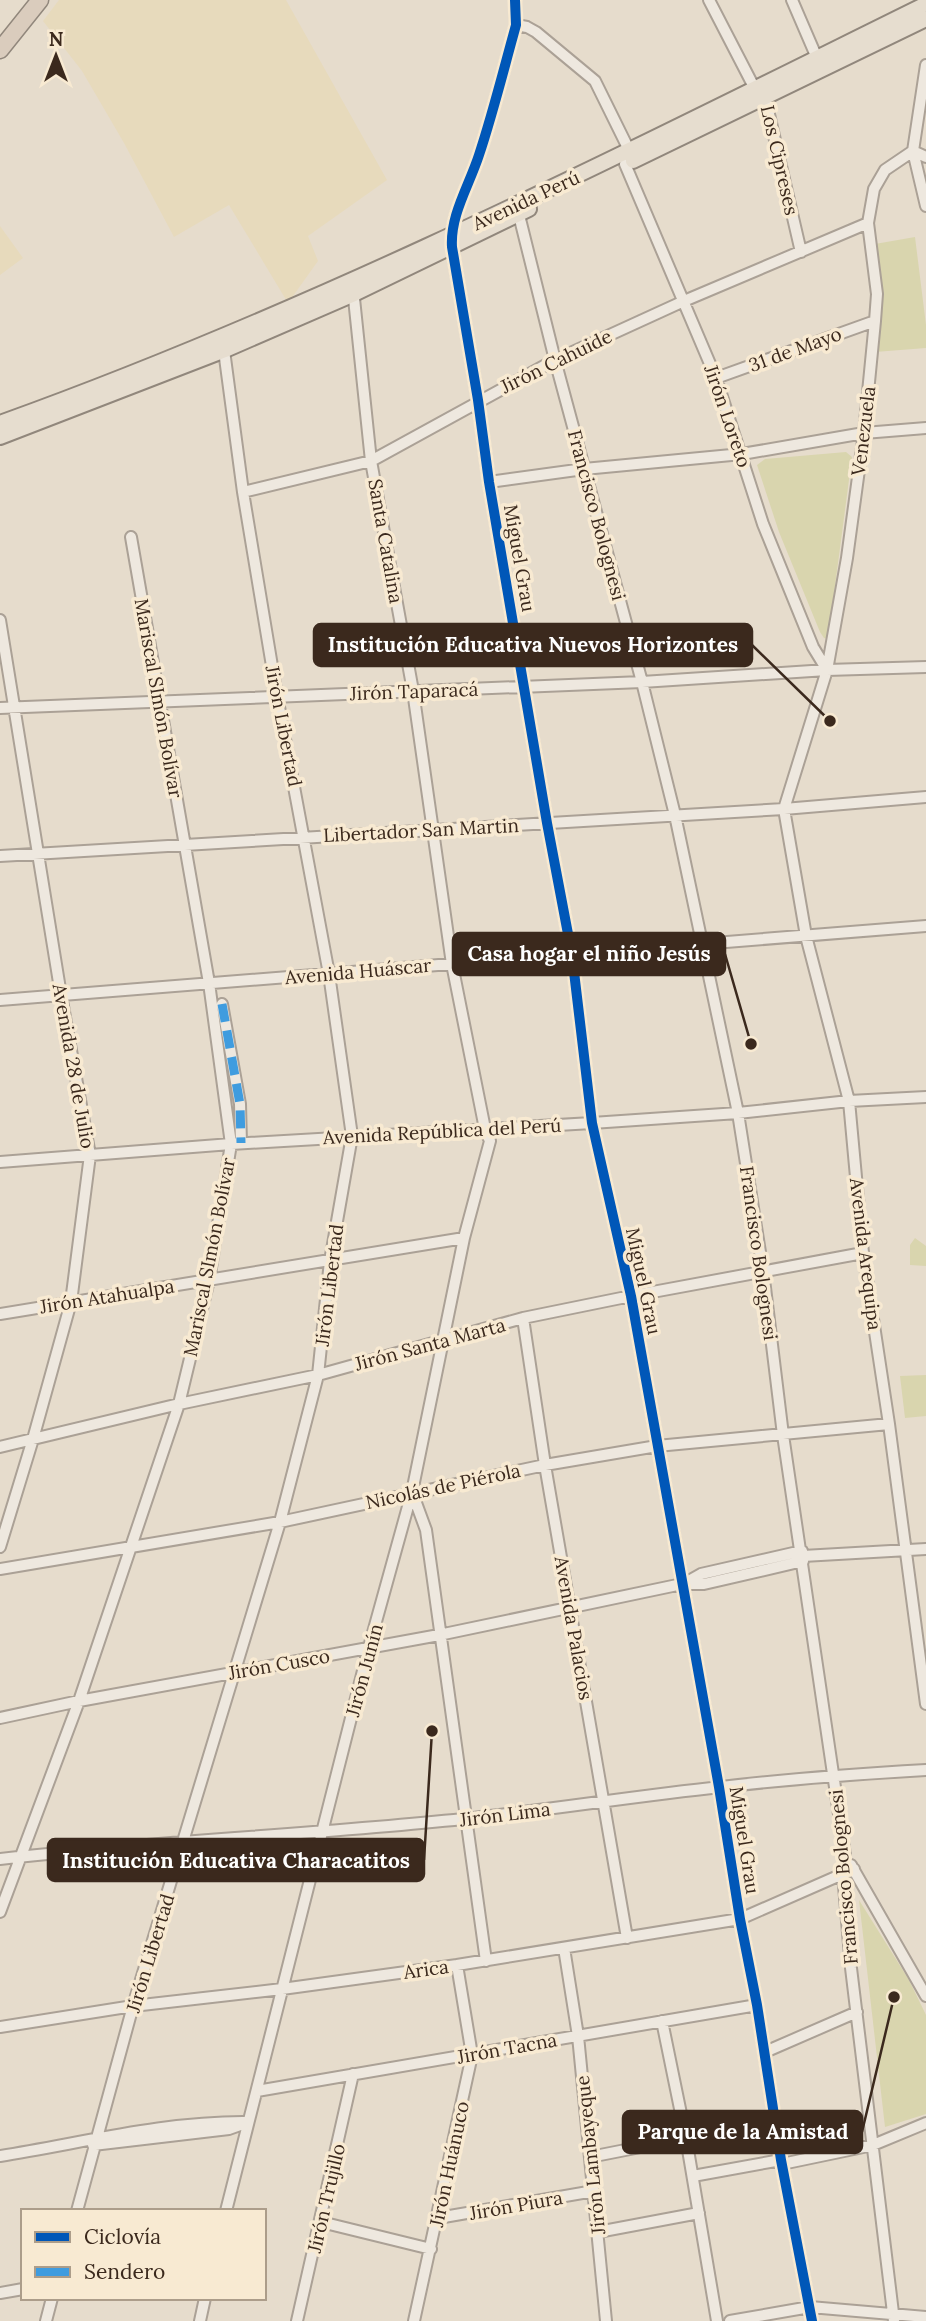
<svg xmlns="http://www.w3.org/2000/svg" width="926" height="2321" font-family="Lora,serif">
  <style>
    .farmland { fill: #e7dabc }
    .green { fill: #d9d5ae }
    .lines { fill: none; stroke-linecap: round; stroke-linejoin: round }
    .minor-casing { stroke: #aba196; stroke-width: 14 }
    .major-casing { stroke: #91877c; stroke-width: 18 }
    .highway-casing { stroke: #91877c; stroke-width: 19 }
    .minor { stroke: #eee8df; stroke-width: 10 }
    .major { stroke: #e6ddcf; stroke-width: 14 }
    .highway { stroke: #daccbd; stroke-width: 16 }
    .quiet { stroke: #3f9cdf; stroke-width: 9; stroke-dasharray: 18 9; stroke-linecap: butt }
    .cycleway-casing { stroke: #f8ead2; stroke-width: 15 }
    .cycleway { stroke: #0057b8; stroke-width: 10 }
    .labels { text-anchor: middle; stroke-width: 7; stroke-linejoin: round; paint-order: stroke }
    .street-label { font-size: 19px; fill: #3b291d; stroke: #f8ead2 }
    .leader { fill: none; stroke: #3b291d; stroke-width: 2.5 }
    .callout-dot { fill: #3b291d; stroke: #f8ead2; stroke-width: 2.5 }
    .callout { fill: #3b291d; stroke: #3b291d; stroke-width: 2.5 }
    .callout-label { font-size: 21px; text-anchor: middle; font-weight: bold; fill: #fff }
  </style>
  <rect width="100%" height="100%" fill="#e6dccc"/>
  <path class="farmland" d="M59 0H286L387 180 308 236 318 261 288 303 229 205 174 237 124 143 82 71 43 21Z
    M0 226 23 258 0 275Z"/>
  <path class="green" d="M915 237 926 325V348L875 352V244Z
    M846 452 852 457 828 639 824 638 820 632 779 532 757 465 765 459Z
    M915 1238 926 1246V1266L910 1265V1245Z
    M926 1375V1416L905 1418 900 1376Z
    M859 1900 909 1980 926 2015V2114L885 2127Z"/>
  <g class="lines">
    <defs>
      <path id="minor" d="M515 0 516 25 513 36C502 76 492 116 479 155 469 186 450 215 452 247L478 400 489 482 547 823 572 955 592 1123 631 1296 719 1787 740 1919 757 2005 781 2160 812 2321
        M709 0 755 89 765 97 801 252
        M792 0 820 65
        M516 25 527 27 536 32 595 81 632 156
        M926 65 913 151 926 206
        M913 151 885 170 874 189 868 223 877 294 875 321 864 433 847 558 827 670 784 809 806 936 849 1101 863 1253 889 1424 926 1704
        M913 151 926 157
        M625 164 716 378 763 524 813 647 827 670
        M517 207 555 360 642 682 675 815 738 1113 763 1271 783 1435 845 1855 843 1874 851 1968 894 2321
        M716 378 875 321
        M489 482 584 469 742 454 864 433 926 428
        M243 492 371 461 555 360 684 301 868 223
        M0 620 61 995 90 1155 71 1302 33 1439 0 1547
        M0 708 642 682 827 670 926 667
        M0 856 784 809 926 797
        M0 1000 926 926
        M222 1004 240 1104 241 1143
        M0 1162 231 1144 592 1123 738 1113 849 1101 926 1097
        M0 1314 464 1238
        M523 1318 545 1465 627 1938
        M0 1447 179 1404 318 1375 523 1318 631 1296 863 1253
        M412 1492 426 1530 486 1961
        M803 1556 926 1549
        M0 1569 280 1522 545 1465 657 1446 889 1424
        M685 1583 701 1574 802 1551
        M0 1718 79 1701 439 1635 682 1584H704L803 1561
        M0 1859C154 1841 309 1835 463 1819 549 1810 635 1796 721 1787 789 1779 857 1774 926 1770
        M851 1865 926 1996
        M0 1912 79 1701 179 1404 209 1280 231 1144 209 983 131 537
        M564 1948 578 2036 606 2321
        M662 2021 686 2138 717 2321
        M0 2027 133 2006 282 1989 457 1965 740 1919 854 1869
        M765 2052 857 2012
        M257 2091 757 2005
        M93 2145 229 2129 243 2124
        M0 2156C82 2143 165 2121 248 2122
        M590 2157 686 2138
        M782 2164 873 2145 926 2123
        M693 2176 781 2160
        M77 2211 133 2006 280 1522 318 1375 330 1261 352 1136 329 974 277 696 243 492 223 343
        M226 2211 369 1647 412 1492 464 1238 490 1141 485 1129 452 964 413 691 371 461 353 289
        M438 2218 594 2191
        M321 2222 431 2249
        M598 2232 699 2213
        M0 2293 23 2289
        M46 2321 52 2298
        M200 2321 205 2298
        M297 2321 353 2074
        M414 2321 472 2055 457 1965
        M730 2321 810 2307 926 2317"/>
      <path id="major" d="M633 161 926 19
        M0 423C320 308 622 154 926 4
        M0 437 225 350 354 294 529 209"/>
      <path id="highway" d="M0 50 40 0"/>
    </defs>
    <use href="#minor" class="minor-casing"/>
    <use href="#major" class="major-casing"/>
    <use href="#highway" class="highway-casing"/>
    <use href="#minor" class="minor"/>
    <use href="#major" class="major"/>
    <use href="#highway" class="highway"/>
    <path class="quiet" d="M222 1004 240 1104 241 1143"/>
    <defs>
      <path id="cycleway" d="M515 0 516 25 513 36C502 76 492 116 479 155 469 186 450 215 452 247L478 400 489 482 547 823 572 955 592 1123 631 1296 719 1787 740 1919 757 2005 781 2160 812 2321"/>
    </defs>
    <use href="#cycleway" class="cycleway-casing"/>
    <use href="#cycleway" class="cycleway"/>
  </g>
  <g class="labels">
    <g class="street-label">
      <text transform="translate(780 160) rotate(77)" y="7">Los Cipreses</text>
      <text transform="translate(526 200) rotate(-25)" y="7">Avenida Perú</text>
      <text transform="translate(795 349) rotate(-20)" y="7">31 de Mayo</text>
      <text transform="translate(556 361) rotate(-26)" y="7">Jirón Cahuide</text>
      <text transform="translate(728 416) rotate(71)" y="7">Jirón Loreto</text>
      <text transform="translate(863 431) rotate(-83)" y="7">Venezuela</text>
      <text transform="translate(597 515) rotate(75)" y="7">Francisco Bolognesi</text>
      <text transform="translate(386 541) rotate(80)" y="7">Santa Catalina</text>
      <text transform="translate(520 558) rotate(80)" y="7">Miguel Grau</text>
      <text transform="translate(414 691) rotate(-2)" y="7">Jirón Taparacá</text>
      <text transform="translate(159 698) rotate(80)" y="7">Mariscal SImón Bolívar</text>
      <text transform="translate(284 726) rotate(79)" y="7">Jirón Libertad</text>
      <text transform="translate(421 830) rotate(-3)" y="7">Libertador San Martin</text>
      <text transform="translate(358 971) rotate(-5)" y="7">Avenida Huáscar</text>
      <text transform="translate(74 1066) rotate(80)" y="7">Avenida 28 de Julio</text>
      <text transform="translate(442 1131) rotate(-3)" y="7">Avenida República del Perú</text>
      <text transform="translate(759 1253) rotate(82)" y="7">Francisco Bolognesi</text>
      <text transform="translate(866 1254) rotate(83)" y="7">Avenida Arequipa</text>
      <text transform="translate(209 1257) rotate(-79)" y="7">Mariscal SImón Bolívar</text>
      <text transform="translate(644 1281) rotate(78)" y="7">Miguel Grau</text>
      <text transform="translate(329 1285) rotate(-83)" y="7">Jirón Libertad</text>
      <text transform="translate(107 1296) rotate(-9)" y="7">Jirón Atahualpa</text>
      <text transform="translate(430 1344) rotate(-15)" y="7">Jirón Santa Marta</text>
      <text transform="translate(443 1486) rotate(-12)" y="7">Nicolás de Piérola</text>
      <text transform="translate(574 1628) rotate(80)" y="7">Avenida Palacios</text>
      <text transform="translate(279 1664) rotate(-10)" y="7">Jirón Cusco</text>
      <text transform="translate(364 1670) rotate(-75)" y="7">Jirón Junín</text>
      <text transform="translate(505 1814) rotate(-7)" y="7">Jirón Lima</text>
      <text transform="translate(745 1840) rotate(81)" y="7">Miguel Grau</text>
      <text transform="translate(843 1877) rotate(-95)" y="7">Francisco Bolognesi</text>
      <text transform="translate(150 1953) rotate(-73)" y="7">Jirón Libertad</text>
      <text transform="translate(426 1969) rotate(-8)" y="7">Arica</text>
      <text transform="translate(507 2048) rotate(-10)" y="7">Jirón Tacna</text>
      <text transform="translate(590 2155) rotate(-96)" y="7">Jirón Lambayeque</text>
      <text transform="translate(449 2164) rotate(-78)" y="7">Jirón Huánuco</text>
      <text transform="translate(326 2198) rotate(-77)" y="7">Jirón Trujillo</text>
      <text transform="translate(516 2205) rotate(-10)" y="7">Jirón Piura</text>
    </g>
  </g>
  <path class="leader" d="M830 721L752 645M751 1044L725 954M432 1731L424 1860M894 1997L862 2132"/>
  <g class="callout-dot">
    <circle cx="830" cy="721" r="7"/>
    <circle cx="751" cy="1044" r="7"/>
    <circle cx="432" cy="1731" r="7"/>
    <circle cx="894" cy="1997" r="7"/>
  </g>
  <g class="callout">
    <rect x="314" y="624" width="438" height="42" rx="7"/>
    <rect x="453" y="933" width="272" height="42" rx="7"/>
    <rect x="48" y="1839" width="376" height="42" rx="7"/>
    <rect x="623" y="2111" width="239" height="42" rx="7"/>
  </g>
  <g class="callout-label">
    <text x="533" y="652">Institución Educativa Nuevos Horizontes</text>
    <text x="589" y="961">Casa hogar el niño Jesús</text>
    <text x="236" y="1868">Institución Educativa Characatitos</text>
    <text x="743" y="2139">Parque de la Amistad</text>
  </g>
  <rect x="21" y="2209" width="245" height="91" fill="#f8ead2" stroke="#ac9d8a" stroke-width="2"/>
  <rect x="35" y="2232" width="35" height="10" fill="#0057b8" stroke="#ac9d8a" stroke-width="2"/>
  <text x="84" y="2244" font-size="21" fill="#3b291d">Ciclovía</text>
  <rect x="35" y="2267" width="35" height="10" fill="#3f9cdf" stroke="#ac9d8a" stroke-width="2"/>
  <text x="84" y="2279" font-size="21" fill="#3b291d">Sendero</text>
  <g transform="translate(56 56)" stroke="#f8ead2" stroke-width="5" paint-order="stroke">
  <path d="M0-5L12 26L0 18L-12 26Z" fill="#3b291d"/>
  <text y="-10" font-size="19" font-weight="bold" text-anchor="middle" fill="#3b291d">N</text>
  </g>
</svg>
